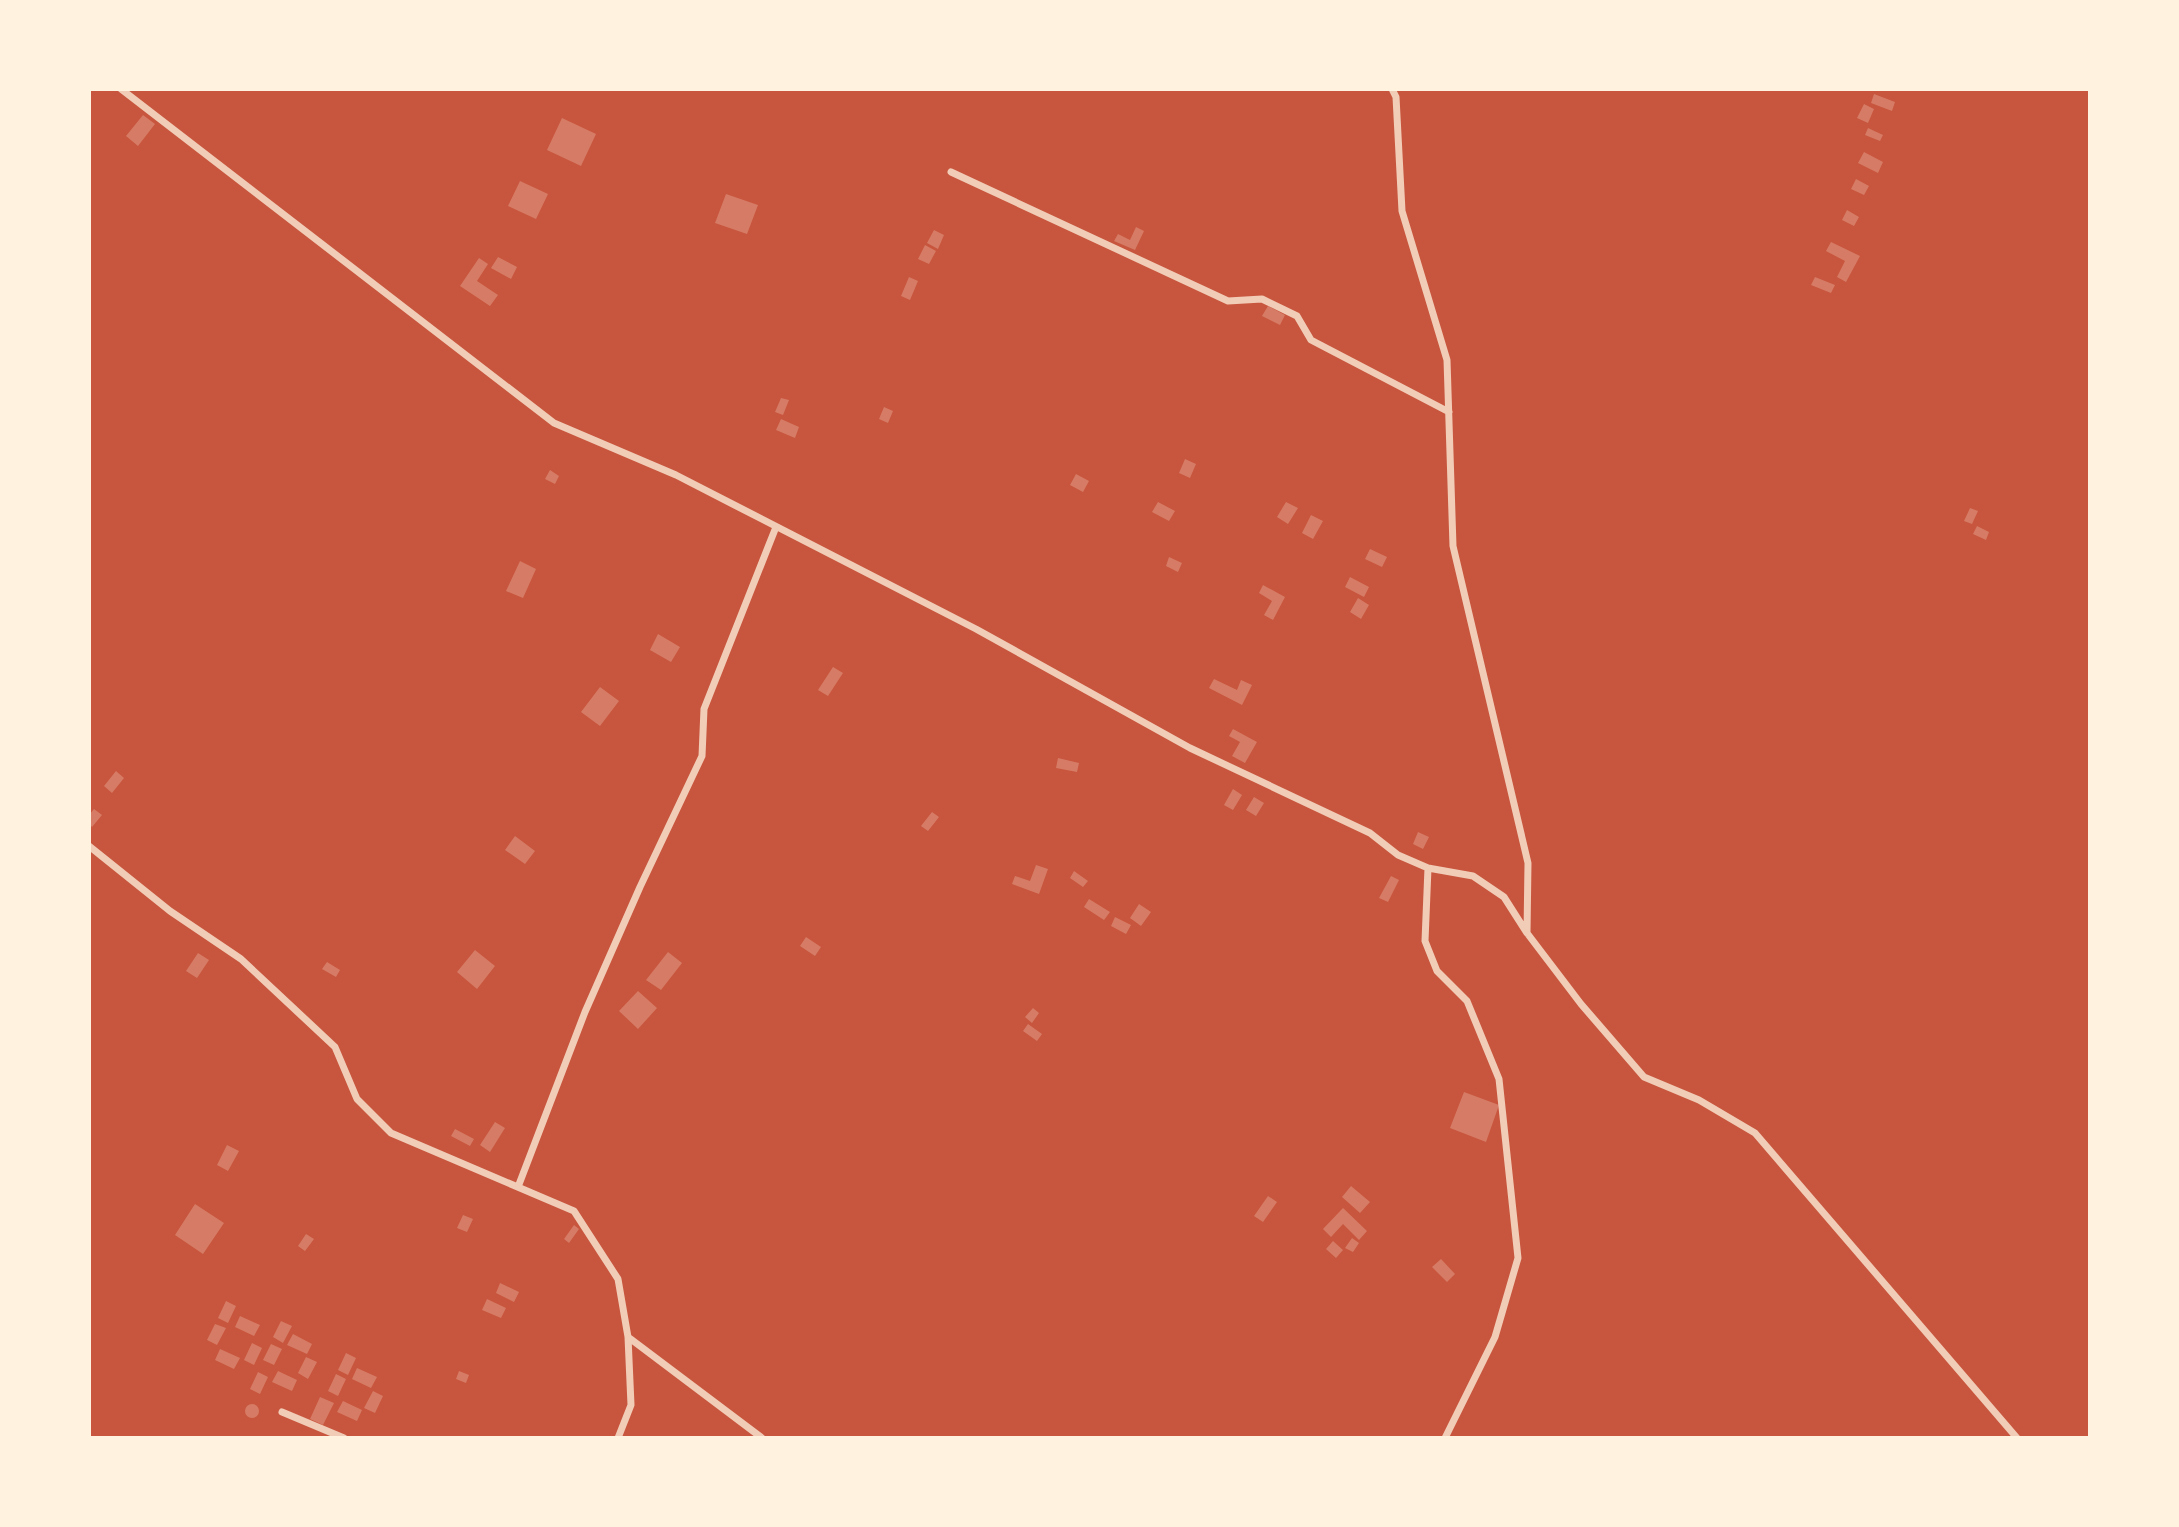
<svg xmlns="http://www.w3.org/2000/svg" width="2179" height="1527" font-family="Karla,sans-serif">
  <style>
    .building { fill: #d67c66 }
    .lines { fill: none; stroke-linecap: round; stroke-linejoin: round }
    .minor { stroke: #f1ccb7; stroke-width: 7 }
  </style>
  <rect width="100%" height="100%" fill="#c8553d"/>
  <path class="building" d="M1874 94 1895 102 1892 111 1871 103Z
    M1864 104 1874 109 1868 123 1857 118Z
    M143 115 155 124 138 146 126 136Z
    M562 118 596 134 581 166 547 150Z
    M1868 128 1883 135 1880 141 1865 135Z
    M1864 152 1883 162 1878 173 1858 163Z
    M1856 179 1869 186 1864 195 1851 189Z
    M520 181 548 194 536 219 508 206Z
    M726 194 758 205 747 234 715 223Z
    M1847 210 1859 217 1854 226 1842 220Z
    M1136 227 1144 231 1135 250 1114 241 1118 234 1130 240Z
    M934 230 944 235 938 249 927 243Z
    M1831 242 1860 256 1846 282 1837 277 1845 261 1826 251Z
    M925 245 936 251 929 264 918 259Z
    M498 257 517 267 511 279 491 268Z
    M479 258 488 264 477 281 498 295 490 306 460 286Z
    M909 277 918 281 910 300 901 296Z
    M1815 277 1835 285 1831 293 1811 285Z
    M1268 306 1285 315 1280 325 1262 316Z
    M781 398 789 400 783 415 775 412Z
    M884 407 893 411 888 423 879 419Z
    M781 419 799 427 795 438 776 430Z
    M1185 459 1196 464 1190 478 1179 473Z
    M550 470 559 476 555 484 545 479Z
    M1076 474 1089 481 1083 492 1070 485Z
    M1158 502 1175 511 1169 521 1152 512Z
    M1286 502 1298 508 1288 524 1277 517Z
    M1970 508 1978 511 1972 524 1964 521Z
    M1311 515 1323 521 1313 539 1302 533Z
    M1977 526 1989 532 1986 540 1973 534Z
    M1370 549 1387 557 1382 567 1365 559Z
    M1169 557 1182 563 1178 572 1166 566Z
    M520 561 536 569 523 598 506 591Z
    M1350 577 1369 587 1364 597 1345 587Z
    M1263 585 1285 597 1273 620 1264 615 1272 601 1259 593Z
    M1358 598 1369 605 1361 619 1350 612Z
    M658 634 680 647 671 662 650 650Z
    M833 667 843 673 828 696 818 690Z
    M1214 679 1237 690 1241 680 1252 685 1242 705 1209 688Z
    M600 687 619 701 600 726 581 712Z
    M1233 729 1257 742 1245 763 1232 756 1240 742 1229 736Z
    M1058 758 1079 763 1077 772 1056 768Z
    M116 771 124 778 112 793 104 786Z
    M1233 789 1242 795 1233 810 1224 805Z
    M1254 797 1264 803 1256 816 1246 810Z
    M94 809 102 815 92 827 89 824V815Z
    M932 812 939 817 928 831 921 826Z
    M1418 832 1429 837 1423 849 1413 844Z
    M515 836 535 851 525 864 505 850Z
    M1036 865 1048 869 1039 894 1012 884 1015 876 1030 881Z
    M1074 871 1088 881 1083 887 1070 878Z
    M1391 876 1399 880 1388 902 1379 898Z
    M1089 899 1110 912 1104 920 1084 907Z
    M1139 904 1151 912 1141 926 1130 918Z
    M1115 917 1131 925 1126 934 1111 926Z
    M806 937 821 947 815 956 800 946Z
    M475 950 495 966 477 989 457 972Z
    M668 952 682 963 661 990 646 980Z
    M198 953 209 960 197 978 186 971Z
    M327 962 340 970 336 977 322 969Z
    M638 991 657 1008 638 1029 619 1011Z
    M1033 1008 1039 1013 1032 1023 1025 1017Z
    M1028 1024 1042 1034 1037 1041 1023 1031Z
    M1464 1092 1499 1105 1486 1142 1450 1128Z
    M495 1122 505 1128 490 1152 480 1145Z
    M455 1129 474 1139 470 1146 451 1136Z
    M227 1145 239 1151 228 1171 217 1165Z
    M1351 1186 1370 1202 1360 1213 1342 1197Z
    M1268 1196 1277 1202 1263 1222 1254 1216Z
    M195 1204 224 1223 203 1254 175 1235Z
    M1343 1208 1367 1231 1359 1240 1343 1224 1331 1237 1323 1229Z
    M463 1215 473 1219 467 1232 457 1228Z
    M574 1225 579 1229 569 1243 564 1239Z
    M306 1234 314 1239 305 1251 298 1246Z
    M1352 1238 1359 1243 1353 1252 1345 1248Z
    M1333 1241 1343 1250 1336 1258 1326 1249Z
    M1441 1259 1455 1274 1447 1282 1432 1267Z
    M500 1283 519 1292 514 1302 496 1293Z
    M487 1299 506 1308 501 1318 482 1310Z
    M226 1301 236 1306 228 1323 218 1318Z
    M240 1316 260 1325 254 1336 235 1327Z
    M281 1321 292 1326 283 1343 273 1337Z
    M215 1324 226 1328 217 1345 207 1340Z
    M293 1334 312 1344 307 1354 287 1345Z
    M252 1343 262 1348 254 1365 244 1360Z
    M271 1344 282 1349 274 1365 263 1360Z
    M220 1349 240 1358 234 1369 215 1360Z
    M346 1353 356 1358 348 1375 338 1370Z
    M306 1357 317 1362 308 1379 298 1373Z
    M357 1368 377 1377 371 1388 352 1379Z
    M278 1371 297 1380 292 1391 272 1382Z
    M459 1371 469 1375 466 1383 456 1379Z
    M258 1372 268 1377 260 1394 250 1389Z
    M336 1374 346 1379 338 1396 328 1391Z
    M373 1391 383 1396 375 1413 364 1408Z
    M320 1397 334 1403 323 1425 310 1419Z
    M343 1401 362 1410 357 1421 337 1412Z
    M245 1411a7 7 0 1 1 14 0a7 7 0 1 1-14 0Z"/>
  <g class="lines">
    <path class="minor" d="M121 89 554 423 676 475 976 629 1190 748 1370 833 1398 855 1428 868 1473 876 1504 897 1527 933 1581 1004 1644 1077 1699 1100 1755 1133 2017 1438
      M1392 89 1396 97 1402 211 1447 360 1453 546 1528 863 1527 933
      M951 172 1228 301 1262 299 1297 316 1311 340 1449 412
      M89 846 170 911 241 959 335 1047 357 1099 391 1133 574 1211 618 1279 628 1337 762 1438
      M1428 868 1425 941 1437 971 1467 1001 1499 1079 1518 1258 1495 1337 1445 1438
      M518 1187 585 1012 640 887 702 756 704 709 776 527
      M282 1412 344 1438
      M618 1438 631 1405 628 1337"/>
  </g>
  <rect width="2179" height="1527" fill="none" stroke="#fff3e0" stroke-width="182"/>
</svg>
